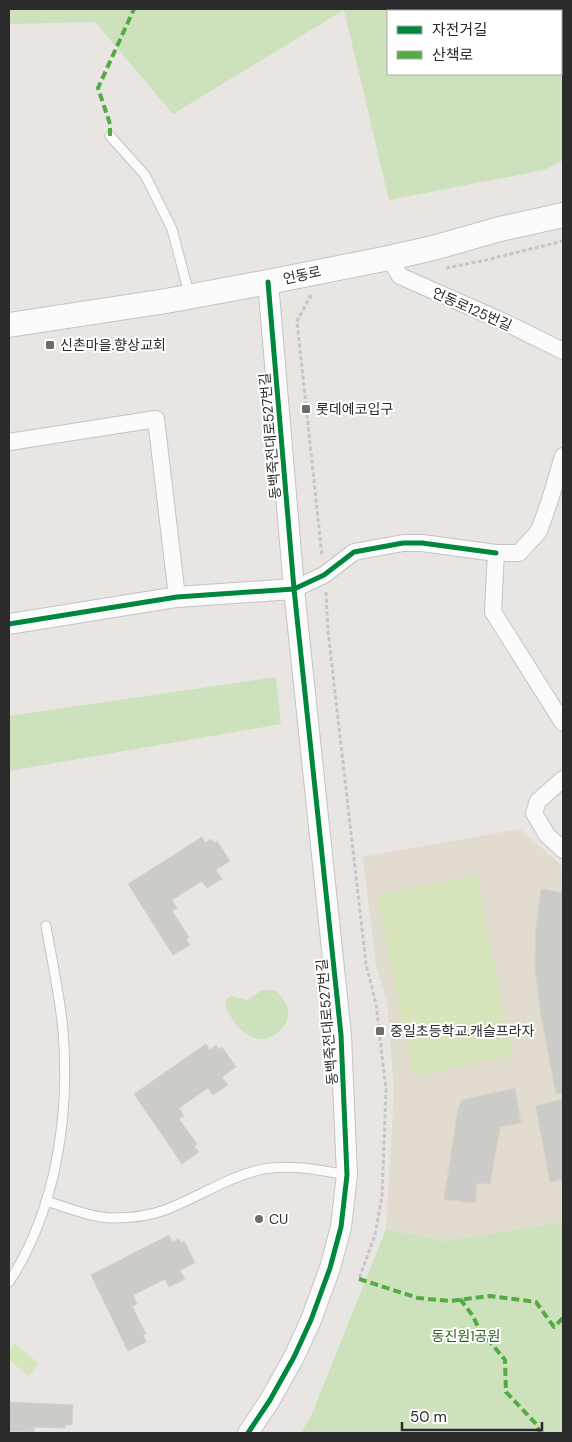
<svg xmlns="http://www.w3.org/2000/svg" width="572" height="1442" font-family="'DM Sans','Noto Sans KR',sans-serif">
  <style>
    .education { fill: #e2dcd0 }
    .green { fill: #cde2bc; fill-rule: evenodd }
    .pitch { fill: #d7e6ba }
    .building { fill: #cdcbc8; stroke: #d3d1cd }
    .lines { fill: none; stroke-linecap: round; stroke-linejoin: round }
    .service-casing { stroke: #c4c4c4; stroke-width: 11 }
    .minor-casing { stroke: #c4c4c4; stroke-width: 18 }
    .tertiary-casing { stroke: #c4c4c4; stroke-width: 22 }
    .secondary-casing { stroke: #c4c4c4; stroke-width: 26 }
    .path { stroke: #c6c6c6; stroke-width: 3; stroke-dasharray: 4 2.5; stroke-linecap: butt }
    .service { stroke: #fcfbfb; stroke-width: 9 }
    .minor { stroke: #fcfbfb; stroke-width: 16 }
    .tertiary { stroke: #fcfbfb; stroke-width: 20 }
    .secondary { stroke: #fcfbfb; stroke-width: 24 }
    .quiet { stroke: #54ab44; stroke-width: 4; stroke-dasharray: 8 4; stroke-linecap: butt }
    .cycleway-casing { stroke: #fff; stroke-width: 8 }
    .cycleway { stroke: #00873e; stroke-width: 5 }
    .poi-dot { fill: #6d6c6b; stroke: #fff; stroke-width: 2 }
    .labels { text-anchor: middle; stroke-width: 4; stroke-linejoin: round; paint-order: stroke }
    .street-label { font-size: 14px; fill: #2b2b2b; stroke: #fff }
    .poi-label { font-size: 14px; fill: #2b2b2b; stroke: #fff; text-anchor: start }
    .park-label { font-size: 14px; fill: #30641e; stroke: #fff }
  </style>
  <rect width="100%" height="100%" fill="#e8e5e2"/>
  <path class="education" d="M520 829 563 867V1222L445 1241 386 1229 394 1092 387 1002 376 965 363 857Z"/>
  <path class="green" d="M9 9H563V160L544 170 389 200 344 10 173 114 95 22 9 24ZM388 11H561V74H388Z
    M276 677 281 724 9 771V716Z
    M266 990 276 991C281 997 287 1003 288 1010 289 1017 287 1023 282 1028 260 1054 233 1029 225 1004L227 999 231 996 247 1000 261 991Z
    M563 1222V1433H301L311 1416 386 1229 445 1241Z"/>
  <path class="pitch" d="M476 875 512 1055 413 1076 377 895Z
    M14 1344 39 1363 29 1376 9 1360V1350Z"/>
  <path class="building" d="M202 837 205 843 211 839 214 843 217 841 230 861 216 870 222 879 207 888 202 881 172 900 177 908 172 911 189 937 186 939 190 945 173 955 128 884Z
    M541 889 563 893V1093L556 1094 541 1015 535 968 536 928Z
    M206 1044 210 1050 216 1045 219 1049 222 1047 236 1067 222 1077 228 1085 213 1095 208 1088 179 1108 184 1116 179 1119 197 1144 194 1146 199 1152 182 1164 134 1094Z
    M515 1088 521 1123 500 1127 490 1184 477 1183 475 1203 444 1199 458 1109 462 1100Z
    M563 1099V1179L550 1182 536 1106Z
    M169 1235 172 1242 179 1239 181 1243 184 1241 195 1263 180 1270 185 1279 169 1287 165 1279 133 1295 137 1304 132 1306 146 1334 143 1335 146 1342 128 1351 91 1275Z
    M9 1402 73 1405 72 1425H65V1428L34 1427V1432L9 1431Z"/>
  <g class="lines">
    <defs>
      <path id="service" d="M110 136 145 175 172 229 190 297
        M46 1201C66 1207 92 1218 113 1218 130 1218 149 1216 165 1210 199 1197 227 1177 263 1169 291 1164 320 1170 347 1175
        M9 1282C56 1210 70 1116 63 1031 60 996 52 961 46 926"/>
      <path id="minor" d="M389 258 400 276 502 321 563 351
        M9 442 156 419 177 597
        M563 456 550 500 539 531 519 553H496L493 612 563 723
        M294 589 324 575 354 552 403 543H422L496 553
        M563 779 538 801 534 813 547 835 563 850"/>
      <path id="tertiary" d="M9 624 177 597 294 589
        M248 1433 270 1400 294 1357 311 1320 330 1268 341 1227 347 1175 341 1035 294 589 268 282"/>
      <path id="secondary" d="M9 325 166 301 268 282 389 258 433 248 500 229 563 215"/>
    </defs>
    <use href="#service" class="service-casing"/>
    <use href="#minor" class="minor-casing"/>
    <use href="#tertiary" class="tertiary-casing"/>
    <use href="#secondary" class="secondary-casing"/>
    <path class="path" d="M446 268 482 261 563 241
      M311 295 297 321 322 556
      M326 592 328 631 366 964 376 1004 386 1090 382 1196 375 1235 359 1279"/>
    <use href="#service" class="service"/>
    <use href="#minor" class="minor"/>
    <use href="#tertiary" class="tertiary"/>
    <use href="#secondary" class="secondary"/>
    <path class="quiet" d="M110 136V124L98 88 134 9
      M359 1279 418 1298 450 1301 490 1296 536 1302 554 1327 563 1318
      M460 1299 473 1316 478 1327 505 1360 506 1392 537 1425 540 1433"/>
    <defs>
      <path id="cycleway" d="M9 624 177 597 294 589 324 575 354 552 403 543H422L496 553
        M248 1433 270 1400 294 1357 311 1320 330 1268 341 1227 347 1175 341 1035 294 589 268 282"/>
    </defs>
    <use href="#cycleway" class="cycleway-casing"/>
    <use href="#cycleway" class="cycleway"/>
  </g>
  <g class="poi-dot">
    <rect x="45" y="340" width="10" height="10" rx="2.5"/>
    <rect x="301" y="404" width="10" height="10" rx="2.5"/>
    <rect x="375" y="1026" width="10" height="10" rx="2.5"/>
    <circle cx="259" cy="1219" r="5"/>
  </g>
  <g class="labels">
    <g class="street-label">
      <text transform="translate(302 275) rotate(-12)" y="5">언동로</text>
      <text transform="translate(472 309) rotate(24)" y="5">언동로125번길</text>
      <text transform="translate(270 436) rotate(-95)" y="5">동백죽전대로527번길</text>
      <text transform="translate(327 1022) rotate(-95)" y="5">동백죽전대로527번길</text>
    </g>
    <g class="poi-label">
      <text x="60" y="350">신촌마을.향상교회</text>
      <text x="316" y="414">롯데에코입구</text>
      <text x="390" y="1036">중일초등학교.캐슬프라자</text>
      <text x="269" y="1224">CU</text>
    </g>
    <g class="park-label">
      <text x="466" y="1341">동진원1공원</text>
    </g>
  </g>
  <rect width="572" height="1442" fill="none" stroke="#2b2b2b" stroke-width="20"/>
  <rect x="387" y="10" width="175" height="65" fill="#ffffff" stroke="#aaaaaa"/>
  <rect x="397" y="26" width="25" height="8" fill="#00873e" stroke="#aaaaaa"/>
  <text x="432" y="35" font-size="15" fill="#2b2b2b">자전거길</text>
  <rect x="397" y="51" width="25" height="8" fill="#54ab44" stroke="#aaaaaa"/>
  <text x="432" y="60" font-size="15" fill="#2b2b2b">산책로</text>
  <path d="M402 1422v8h140v-8" fill="none" stroke="#2b2b2b" stroke-width="2.5"/>
  <text x="410" y="1422" font-size="15" fill="#2b2b2b" stroke="#ffffff" stroke-width="4" paint-order="stroke">50 m</text>
</svg>
